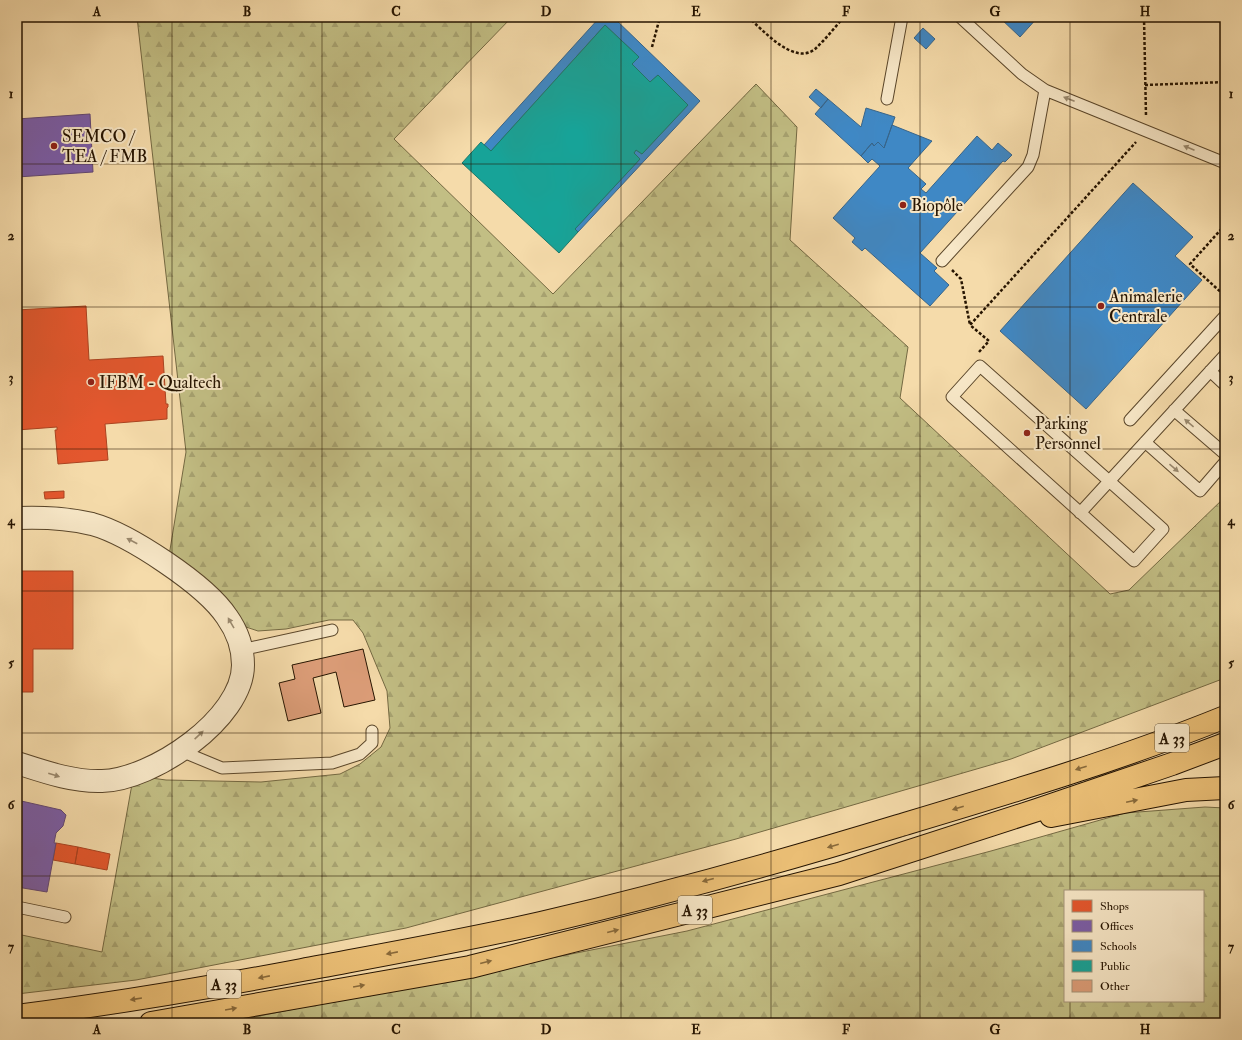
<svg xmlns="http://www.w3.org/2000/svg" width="1242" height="1040" font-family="'IM FELL Double Pica',serif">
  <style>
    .forest { fill: url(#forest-firs); stroke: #746942; fill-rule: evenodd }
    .shops { fill: #e4572e; stroke: #ab4320 }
    .offices { fill: #7b5ea7; stroke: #624875 }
    .schools { fill: #3f88c5; stroke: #38658a }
    .public { fill: #17a398; stroke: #1c786a }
    .building { fill: #dc9d78; stroke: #261400 }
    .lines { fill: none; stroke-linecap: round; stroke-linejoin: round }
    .service-casing { stroke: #5a462a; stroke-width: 13 }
    .minor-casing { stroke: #5a462a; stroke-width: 24 }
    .motorway-casing { stroke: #261400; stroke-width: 24 }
    .path { stroke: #261400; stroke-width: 2.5; stroke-dasharray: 3 2; stroke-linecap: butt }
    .service { stroke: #f8e8c8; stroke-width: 11 }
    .minor { stroke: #f8e8c8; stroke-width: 22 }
    .motorway { stroke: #eabe75; stroke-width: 22 }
    .oneway { fill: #9a896e }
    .oneway2 { fill: #88693a }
    .grid { fill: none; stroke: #261400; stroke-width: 1; stroke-opacity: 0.55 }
    .poi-dot { fill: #8f2418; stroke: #f8e8c8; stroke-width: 1.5 }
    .labels { text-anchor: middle; stroke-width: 4; stroke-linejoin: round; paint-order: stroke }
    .shield { fill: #f8e8c8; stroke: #65543c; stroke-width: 1 }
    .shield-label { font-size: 16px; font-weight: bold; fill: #261400 }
    .poi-label { font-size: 17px; fill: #261400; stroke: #f8e8c8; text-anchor: start }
    .neatline { fill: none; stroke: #261400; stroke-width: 1.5 }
    .grid-label { font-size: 13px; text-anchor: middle; font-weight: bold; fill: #261400 }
  </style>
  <defs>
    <pattern id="forest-firs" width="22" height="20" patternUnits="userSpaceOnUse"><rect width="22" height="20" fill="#c2be84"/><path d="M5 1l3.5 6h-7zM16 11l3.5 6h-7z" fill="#a7a270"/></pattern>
  </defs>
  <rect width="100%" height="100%" fill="#f5dbaa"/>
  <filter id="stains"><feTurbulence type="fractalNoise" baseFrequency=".005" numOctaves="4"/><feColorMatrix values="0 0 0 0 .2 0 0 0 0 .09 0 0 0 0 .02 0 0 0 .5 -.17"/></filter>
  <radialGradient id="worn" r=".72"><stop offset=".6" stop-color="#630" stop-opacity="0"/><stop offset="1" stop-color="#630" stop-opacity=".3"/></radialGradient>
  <path class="forest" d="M137 17H512L394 139 553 294 756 84 797 127 790 240 908 347 900 398 1110 594 1129 590 1225 497V678L1011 759 736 839 406 928 136 980 17 994V934L102 952 132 784 144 777 166 780 261 782 340 774 360 764 381 747 390 728 387 691 363 633 353 620H329L286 629 258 631 243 626 168 562 186 452Z
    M1205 807 1225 808V1023H224L687 931 991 851 1125 813ZM1065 891H1203V1001H1065Z"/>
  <path class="shops" d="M86 306 89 360 163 356 166 404H168V407L167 408V419L105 424 108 460 58 464 55 430H57V427L17 430V310Z
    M64 491V498L45 499 44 492Z
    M17 571H73V649H33V692H17Z
    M56 843 78 847 75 864 53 860Z
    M78 847 110 854 107 870 75 864Z"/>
  <path class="offices" d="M90 114 93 172 17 177V119Z
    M17 800 61 810 66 815 63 826 56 833 54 843H56L47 892 17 887Z"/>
  <path class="schools" d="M600 17H613L700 101 578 232 575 229 640 159 634 153 636 150 642 154 688 105 658 75 650 82 632 64 639 57 605 25 491 151 484 145Z
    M999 17H1038L1020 37Z
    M923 28 935 39 926 49 914 38Z
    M816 89 828 99 821 108 809 97Z
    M828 99 861 127 866 108 895 117 884 148 878 142 874 146 872 143 861 156 815 114Z
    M892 125 932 141 908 168 926 184 921 189 926 193 977 136 992 150 998 143 1012 155 1005 162 1003 161 920 253 937 268 934 271 949 285 930 306 865 248 862 251 852 242 855 238 833 218 880 166 872 159 868 163 861 156 872 143 874 146 878 142 884 148Z
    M1133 183 1193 237 1175 256 1202 280 1086 409 1000 331Z"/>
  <path class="public" d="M605 25 639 57 632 64 650 82 658 75 688 105 642 154 636 150 634 153 640 159 575 229 578 232 559 253 462 163 481 142 491 151Z"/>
  <path class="building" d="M363 649 375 700 344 707 336 672 313 678 321 713 288 721 279 683 295 679 292 665Z"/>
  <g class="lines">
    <defs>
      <path id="service" d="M960 17 1022 74 1045 90 1225 163
        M887 99 902 17
        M942 261 1028 167 1033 155 1045 90
        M980 366 1163 529 1134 561 952 397Z
        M1210 371 1225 385
        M1174 410 1225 454
        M1130 420 1225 316
        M1145 442 1200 491 1225 462
        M1080 513 1225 355
        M241 650 332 630
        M181 751 222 768 332 763 360 754 372 743V731
        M17 907 65 917"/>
      <path id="minor" d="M17 518C43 517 67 518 92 524 129 534 206 585 227 617 237 631 243 647 243 665 243 719 152 780 102 781 73 782 45 772 17 763"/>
      <path id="motorway" d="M1051 816 1186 790 1225 788
        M17 1016C112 1004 207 988 302 970 382 955 462 941 541 923 661 895 780 862 898 826 1008 793 1119 760 1225 717
        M151 1023 470 967 839 874 1037 810 1172 764 1225 744"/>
    </defs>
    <use href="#service" class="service-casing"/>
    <use href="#minor" class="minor-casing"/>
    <use href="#motorway" class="motorway-casing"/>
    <path class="path" d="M748 17C763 30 794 66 815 49 825 40 835 27 844 17
      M1144 17 1146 116
      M652 47 660 17
      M1145 85 1225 82
      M1225 225 1190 264 1225 296
      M952 270 961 279 970 325
      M979 352 989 341 970 325 1136 142"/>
    <use href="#service" class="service"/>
    <use href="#minor" class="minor"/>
    <use href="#motorway" class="motorway"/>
  </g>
  <defs><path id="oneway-solid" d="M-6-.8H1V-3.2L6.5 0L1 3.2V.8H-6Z"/></defs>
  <g class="oneway">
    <use href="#oneway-solid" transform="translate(1069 99) rotate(-159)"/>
    <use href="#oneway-solid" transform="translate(1189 148) rotate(-157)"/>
    <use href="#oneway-solid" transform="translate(1189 423) rotate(-140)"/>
    <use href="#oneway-solid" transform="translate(1174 468) rotate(41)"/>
    <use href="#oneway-solid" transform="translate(132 541) rotate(-152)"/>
    <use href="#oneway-solid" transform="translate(231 623) rotate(-120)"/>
    <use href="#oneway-solid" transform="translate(199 735) rotate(-43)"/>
    <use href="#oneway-solid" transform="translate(54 775) rotate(17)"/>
  </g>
  <g class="oneway2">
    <use href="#oneway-solid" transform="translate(1081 768) rotate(162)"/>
    <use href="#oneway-solid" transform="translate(1132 801) rotate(-12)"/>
    <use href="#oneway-solid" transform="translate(958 808) rotate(163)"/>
    <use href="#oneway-solid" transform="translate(833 846) rotate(164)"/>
    <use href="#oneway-solid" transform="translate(708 880) rotate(165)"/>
    <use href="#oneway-solid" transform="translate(613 931) rotate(-14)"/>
    <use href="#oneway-solid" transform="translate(392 953) rotate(169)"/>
    <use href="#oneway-solid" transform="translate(486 962) rotate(-14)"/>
    <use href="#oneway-solid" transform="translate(264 977) rotate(169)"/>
    <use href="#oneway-solid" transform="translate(359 986) rotate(-10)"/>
    <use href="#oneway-solid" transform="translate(136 999) rotate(171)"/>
    <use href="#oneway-solid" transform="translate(231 1009) rotate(-10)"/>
  </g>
  <path class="grid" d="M172 17V1023M322 17V1023M471 17V1023M621 17V1023M771 17V1023M920 17V1023M1070 17V891M17 164H1225M17 307H1225M17 449H1225M17 591H1225M17 733H1225M17 876H1225M1070 1001V1023"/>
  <g class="poi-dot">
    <circle cx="54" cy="146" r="4"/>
    <circle cx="903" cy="205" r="4"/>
    <circle cx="1101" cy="306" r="4"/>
    <circle cx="91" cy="382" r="4"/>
    <circle cx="1027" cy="433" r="4"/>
  </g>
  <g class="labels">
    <g class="shield">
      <rect x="1155" y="724" width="34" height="28" rx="3"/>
      <rect x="678" y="896" width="34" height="28" rx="3"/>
      <rect x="207" y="970" width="34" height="28" rx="3"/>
    </g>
    <g class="shield-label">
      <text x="1172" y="744">A 33</text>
      <text x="695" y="916">A 33</text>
      <text x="224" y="990">A 33</text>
    </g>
    <g class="poi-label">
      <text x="62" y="142">SEMCO /<tspan x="62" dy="20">TEA / FMB</tspan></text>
      <text x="911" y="211">Biopôle</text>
      <text x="1109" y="302">Animalerie<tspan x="1109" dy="20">Centrale</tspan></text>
      <text x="99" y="388">IFBM - Qualtech</text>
      <text x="1035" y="429">Parking<tspan x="1035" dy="20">Personnel</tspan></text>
    </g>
  </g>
  <rect width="1242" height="1040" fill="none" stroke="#f5dbaa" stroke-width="44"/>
  <rect x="1064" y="890" width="140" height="112" fill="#f8e8c8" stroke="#a49378"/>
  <rect x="1072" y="900" width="20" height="12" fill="#e4572e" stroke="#a49378"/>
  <text x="1100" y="910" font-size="12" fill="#261400">Shops</text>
  <rect x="1072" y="920" width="20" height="12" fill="#7b5ea7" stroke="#a49378"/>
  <text x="1100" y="930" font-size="12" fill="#261400">Offices</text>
  <rect x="1072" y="940" width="20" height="12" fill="#3f88c5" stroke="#a49378"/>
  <text x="1100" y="950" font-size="12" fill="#261400">Schools</text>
  <rect x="1072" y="960" width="20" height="12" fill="#17a398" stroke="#a49378"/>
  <text x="1100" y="970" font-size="12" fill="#261400">Public</text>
  <rect x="1072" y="980" width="20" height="12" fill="#dc9d78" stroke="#a49378"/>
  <text x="1100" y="990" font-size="12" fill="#261400">Other</text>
  <rect x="22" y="22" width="1198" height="996" class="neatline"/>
  <g class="grid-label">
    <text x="97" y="16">A</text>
    <text x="247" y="16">B</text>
    <text x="396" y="16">C</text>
    <text x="546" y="16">D</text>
    <text x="696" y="16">E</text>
    <text x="846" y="16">F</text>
    <text x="995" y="16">G</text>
    <text x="1145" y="16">H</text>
    <text x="11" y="98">1</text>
    <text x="1231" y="98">1</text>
    <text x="11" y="240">2</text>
    <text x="1231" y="240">2</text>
    <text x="11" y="382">3</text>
    <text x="1231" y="382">3</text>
    <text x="11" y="525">4</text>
    <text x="1231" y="525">4</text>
    <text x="11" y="667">5</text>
    <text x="1231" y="667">5</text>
    <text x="11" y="809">6</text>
    <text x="1231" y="809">6</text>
    <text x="11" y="951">7</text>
    <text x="1231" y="951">7</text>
    <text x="97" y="1034">A</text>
    <text x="247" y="1034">B</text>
    <text x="396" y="1034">C</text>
    <text x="546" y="1034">D</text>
    <text x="696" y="1034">E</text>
    <text x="846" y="1034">F</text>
    <text x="995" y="1034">G</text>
    <text x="1145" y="1034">H</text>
  </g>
  <rect width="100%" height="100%" filter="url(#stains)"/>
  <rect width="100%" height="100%" fill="url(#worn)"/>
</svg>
